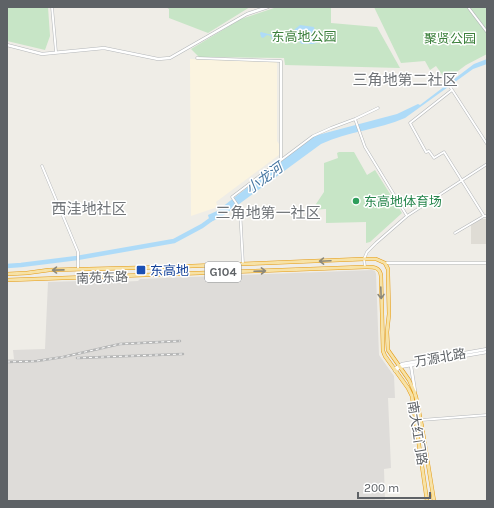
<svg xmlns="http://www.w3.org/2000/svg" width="494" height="508" font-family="Karla,'Noto Sans SC',sans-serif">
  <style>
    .commercial { fill: #fbf4e0 }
    .industrial { fill: #dedcd9 }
    .education { fill: #dfdcd5 }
    .green { fill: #c7e5c6 }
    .water { fill: #aedbf8 }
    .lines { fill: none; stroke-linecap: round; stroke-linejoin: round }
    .river { stroke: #aedbf8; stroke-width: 4.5 }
    .minor-casing { stroke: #b4b7ba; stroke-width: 3 }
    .tertiary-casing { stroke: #b4b7ba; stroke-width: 3.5 }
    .secondary-casing { stroke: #b3b6ba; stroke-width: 3.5 }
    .trunk-casing { stroke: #e49a12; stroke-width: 4 }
    .minor { stroke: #fff; stroke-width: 2 }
    .tertiary { stroke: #fff; stroke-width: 2.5 }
    .secondary { stroke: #fff; stroke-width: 2.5 }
    .trunk { stroke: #f7e2a6; stroke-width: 3 }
    .rail-casing { stroke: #b5b6b6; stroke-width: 2.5 }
    .rail { stroke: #fff; stroke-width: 1; stroke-dasharray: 3; stroke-linecap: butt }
    .oneway { stroke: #8c8879 }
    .leisure-dot { fill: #2e9e5b; stroke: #fff; stroke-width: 1.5 }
    .transit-dot { fill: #1a4fb4; stroke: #fff; stroke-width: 1.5 }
    .labels { text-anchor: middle; stroke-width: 3; stroke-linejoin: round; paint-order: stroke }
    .shield { fill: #fff; stroke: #8e9194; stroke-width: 1 }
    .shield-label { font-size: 12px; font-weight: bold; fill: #5e6266 }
    .park-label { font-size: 13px; fill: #3c803c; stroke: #fff }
    .leisure-label { font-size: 13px; fill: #27864d; stroke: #fff; text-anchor: start }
    .transit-label { font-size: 13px; fill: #164399; stroke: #fff; text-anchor: start }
    .street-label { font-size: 13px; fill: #5e6266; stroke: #fff }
    .water-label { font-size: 14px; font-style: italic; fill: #4777a2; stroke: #fff }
    .quarter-label { font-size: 15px; fill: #707478; stroke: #fff }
  </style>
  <rect width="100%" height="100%" fill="#efede7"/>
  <path class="commercial" d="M190 59 277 62V141L279 144V155L216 202 218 207 191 216Z"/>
  <path class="industrial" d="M372 270 375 271 376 274 379 355 394 376 395 398H388L391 468 384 469 385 501H7V359H14L13 350 45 349 48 282 114 280 116 282 138 281 140 279Z"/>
  <path class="education" d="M481 219H487V244H471V225Z"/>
  <path class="green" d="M7 7H48L50 36 45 50 7 41Z
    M166 7H250L208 33 169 18V9Z
    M277 7H331V23L377 27 400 68 285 65 284 58 199 57 191 49 241 19Z
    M374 7H487V54L466 65 446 80 436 66 430 70 425 61 401 63Z
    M339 152H354L367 175 375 170 402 213 370 242 366 243V222L326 223V209L312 210 324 192V163L338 158 337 153Z"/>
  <path class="water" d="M300 25 314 27C315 33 318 37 319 42L313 44H302L296 38 291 37 273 42 271 36 267 35 263 38 261 37 260 33 261 32 272 35 276 39 293 33 295 29Z
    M487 59V64L473 69 405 118C378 130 348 131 321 144L220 218 210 222 208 215 217 211 314 136 397 114 418 104 420 105 474 64Z"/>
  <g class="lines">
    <path class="river" d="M7 266 21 265 77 258 174 241 202 226 213 218"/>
    <defs>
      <path id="minor" d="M52 7 56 52
        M468 7 487 32
        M197 58 281 61V160
        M447 82 487 144
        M452 90 410 123 426 152 429 151 434 158 444 152 484 216
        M355 119 365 147 407 216
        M42 166 78 252V269
        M455 233 484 216H487
        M385 263H487
        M243 264 240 209 232 197 313 136 331 128 355 119 378 108
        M365 267 364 259 367 252 376 243 407 216 487 164
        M421 420 487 415"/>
      <path id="tertiary" d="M7 45 42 54 104 48 158 59 170 58 247 14 268 7"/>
      <path id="secondary" d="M411 366 415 391
        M394 369 402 364 487 349
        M395 371 400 367 487 352"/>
      <path id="trunk" d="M7 274 27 273 49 270 168 267 364 259H376L385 263 388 269V275L389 314 387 332 388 350 409 380 414 391 416 397 422 427 434 501
        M7 280 365 267C372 267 380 266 381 276L383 351 385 356 408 388 412 396 427 501"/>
    </defs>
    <use href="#minor" class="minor-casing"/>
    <use href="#tertiary" class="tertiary-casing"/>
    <use href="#secondary" class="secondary-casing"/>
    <use href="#trunk" class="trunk-casing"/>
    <use href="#minor" class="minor"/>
    <use href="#tertiary" class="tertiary"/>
    <use href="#secondary" class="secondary"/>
    <use href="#trunk" class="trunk"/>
    <defs>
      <path id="rail" d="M77 358 183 354
        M7 362 37 361 63 357 120 344 180 341"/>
    </defs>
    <use href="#rail" class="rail-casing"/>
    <use href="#rail" class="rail"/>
  </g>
  <defs><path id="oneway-shaft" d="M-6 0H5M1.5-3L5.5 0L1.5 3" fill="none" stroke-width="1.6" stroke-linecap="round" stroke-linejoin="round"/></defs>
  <g class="oneway">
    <use href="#oneway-shaft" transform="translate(325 261) rotate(178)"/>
    <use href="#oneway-shaft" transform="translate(58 270) rotate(179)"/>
    <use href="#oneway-shaft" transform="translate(260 271) rotate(-2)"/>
    <use href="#oneway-shaft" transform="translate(381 293) rotate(88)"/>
  </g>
  <circle class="leisure-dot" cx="356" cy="201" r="4"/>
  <rect class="transit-dot" x="136" y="265" width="10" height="10" rx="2"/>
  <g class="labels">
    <rect class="shield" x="205" y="262" width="36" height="20" rx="3"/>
    <g class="shield-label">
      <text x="223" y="276">G104</text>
    </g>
    <g class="park-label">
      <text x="304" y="41">东高地公园</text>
      <text x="450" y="43">聚贤公园</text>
    </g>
    <g class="leisure-label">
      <text x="364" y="206">东高地体育场</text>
    </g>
    <g class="transit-label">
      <text x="150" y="275">东高地</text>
    </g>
    <g class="street-label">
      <text transform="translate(102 277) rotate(-2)" y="5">南苑东路</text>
      <text transform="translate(440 357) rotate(-10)" y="5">万源北路</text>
      <text transform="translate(418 433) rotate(81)" y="5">南大红门路</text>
    </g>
    <g class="water-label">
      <text transform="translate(264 178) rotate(-36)" y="5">小龙河</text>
    </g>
    <g class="quarter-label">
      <text x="405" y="85">三角地第二社区</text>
      <text x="89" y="214">西洼地社区</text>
      <text x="268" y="218">三角地第一社区</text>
    </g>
  </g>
  <rect width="494" height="508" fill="none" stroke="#5e6266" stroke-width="16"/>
  <path d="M358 492v6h72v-6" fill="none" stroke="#5e6266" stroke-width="2"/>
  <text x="364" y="492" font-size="12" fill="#5e6266" stroke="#ffffff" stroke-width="3" paint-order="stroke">200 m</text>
</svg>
